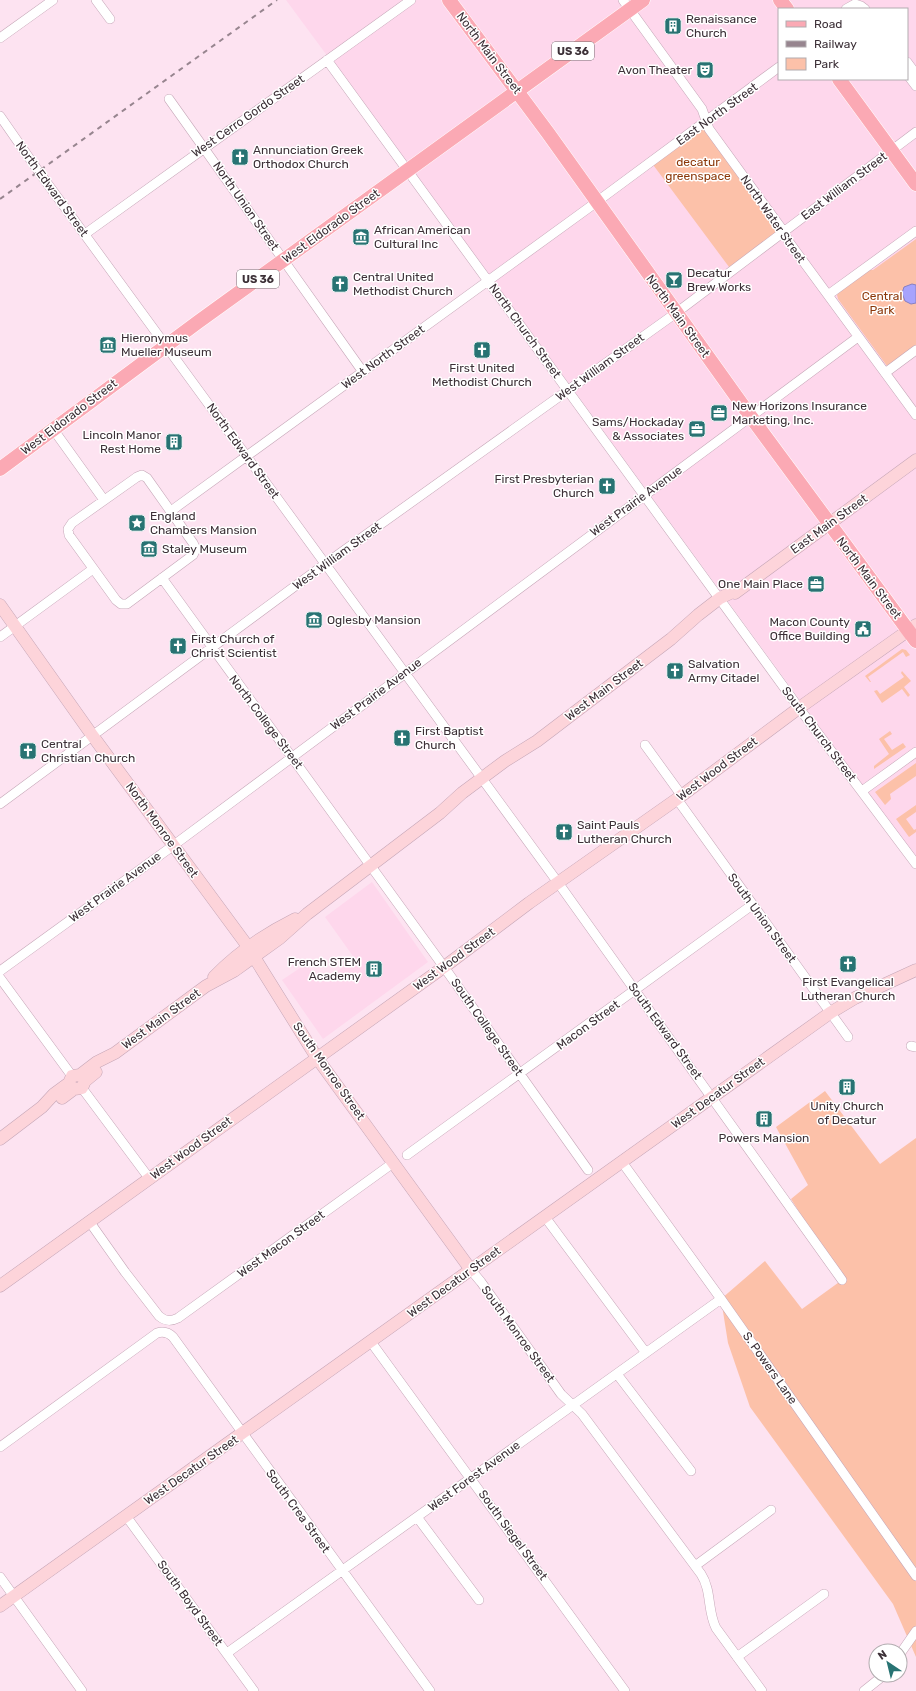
<svg xmlns="http://www.w3.org/2000/svg" width="916" height="1691" font-family="Rubik,sans-serif">
  <style>
    .built { fill: #fed7ec; fill-rule: evenodd }
    .green { fill: #fcc1a9 }
    .water { fill: #a7a3fd; stroke: #8780c2 }
    .lines { fill: none; stroke-linecap: round; stroke-linejoin: round }
    .street-casing { stroke: #c5a6b7; stroke-width: 10 }
    .secondary-casing { stroke: #c5a6b7; stroke-width: 13 }
    .primary-casing { stroke: #fff; stroke-width: 15 }
    .street { stroke: #fff; stroke-width: 9 }
    .secondary { stroke: #fdd4da; stroke-width: 12 }
    .primary { stroke: #fba9b4; stroke-width: 14 }
    .rail { stroke: #97858f; stroke-width: 2; stroke-dasharray: 5 5; stroke-linecap: butt }
    .labels { text-anchor: middle; stroke-width: 3; stroke-linejoin: round; paint-order: stroke }
    .shield { fill: #fff; stroke: #766e73; stroke-width: 1 }
    .shield-label { font-size: 11px; font-weight: bold; fill: #3c3037 }
    .poi-label { font-size: 12px; fill: #3c3037; stroke: #fff; text-anchor: start }
    .street-label { font-size: 12px; fill: #3c3037; stroke: #fff }
    .park-label { font-size: 12px; fill: #8c380a; stroke: #fff }
  </style>
  <rect width="100%" height="100%" fill="#fde3f1"/>
  <path class="built" d="M286 0H916V859L573 389ZM779 9H907V79H779Z
    M372 882 428 962 323 1039 282 980 306 964 320 983 355 959 325 917Z"/>
  <path class="green" d="M707 121 784 232 732 271 651 162Z
    M916 239V347L887 366 838 299 837 295 840 291 869 270H873Z
    M902 649 906 650 910 655 906 657 903 652 868 677 871 682H870L865 676Z
    M902 671 911 681 904 687 910 695 908 697 902 689 882 703 874 691 877 690 880 694 904 677 901 673Z
    M890 731 892 734 884 739 892 750 903 743 906 747 874 769V766L889 754 879 739Z
    M916 763V776L890 794 891 799 885 805 875 792Z
    M916 805V812L906 819 914 830 916 829V832L909 837 896 819Z
    M825 1091 880 1164 916 1138V1657L893 1604 750 1407 728 1343 721 1299 765 1261 802 1309 842 1280 791 1199 808 1185 776 1127Z"/>
  <path class="water" d="M912 284 916 285V303L911 304 905 301 902 293 904 287Z"/>
  <g class="lines">
    <defs>
      <path id="street" d="M96 0 110 19
        M623 0 702 109 709 129 784 232 789 242 916 415
        M846 9 855 4 861 6 865 9
        M0 38 53 0
        M327 60 799 708 916 864
        M907 62 916 74
        M907 74 916 86
        M169 99 363 372
        M0 116 39 172 559 884 842 1280
        M85 234 411 0
        M828 295 916 231
        M885 373 916 350
        M53 429 104 500
        M142 475 147 478 193 543 196 549 193 555 127 604H121L116 600 69 535 68 529 72 523 137 477Z
        M171 511 587 209 779 67
        M162 578 444 967 588 1170
        M0 637 93 569
        M645 745 682 796
        M862 791 916 752
        M677 799 848 1037
        M0 804 325 564 676 313 916 132
        M0 971 174 845 858 337
        M0 978 72 1076
        M911 1046 916 1047
        M82 1088 149 1178
        M407 1155 752 905
        M622 1162 721 1299 916 1576
        M545 1217 646 1353
        M89 1221 125 1272 159 1316C165 1321 170 1322 178 1318L393 1163
        M471 1270 481 1282 561 1394 582 1414 701 1574C712 1591 707 1610 716 1628L762 1691
        M371 1342 625 1691
        M617 1374 691 1471
        M0 1447 157 1333C163 1331 168 1332 173 1337L430 1691
        M126 1516 254 1691
        M417 1517 479 1600
        M695 1566 771 1510
        M0 1577 82 1691
        M227 1653 721 1299
        M900 1654 916 1631
        M737 1657 824 1594
        M864 1691 884 1675"/>
      <path id="secondary" d="M735 593 916 460
        M0 605 92 735 246 944 317 1058 471 1270
        M214 977C237 953 265 934 295 919
        M62 1098 74 1089 82 1088 85 1081 96 1072
        M0 1139 42 1107 54 1094 69 1083 72 1076 80 1075 97 1062 115 1053 206 986 234 971 280 938 307 914 440 813 462 793 505 761 537 741 671 639 698 615 720 598 741 588
        M0 1286 444 967 529 903 677 799 799 708 916 625
        M0 1606 830 1013 855 998 916 970"/>
      <path id="primary" d="M449 0 548 133 751 417 916 641
        M780 0 787 9
        M839 79 916 184
        M0 469 198 322 643 0"/>
    </defs>
    <use href="#street" class="street-casing"/>
    <use href="#secondary" class="secondary-casing"/>
    <use href="#primary" class="primary-casing"/>
    <use href="#street" class="street"/>
    <use href="#secondary" class="secondary"/>
    <use href="#primary" class="primary"/>
    <path class="rail" d="M0 199 277 0"/>
  </g>
  <defs>
    <symbol id="building-square" viewBox="-11 -11 22 22"><rect x="-9" y="-9" width="18" height="18" rx="4" fill="#287373" stroke="#fff"/><path d="M-4-6H4V6H1V3H-1V6H-4ZM-2.5-4.3h1.7v1.8h-1.7ZM.8-4.3h1.7v1.8H.8ZM-2.5-1h1.7V.8h-1.7ZM.8-1h1.7V.8H.8Z" fill="#fff"/></symbol>
    <symbol id="theatre-square" viewBox="-11 -11 22 22"><rect x="-9" y="-9" width="18" height="18" rx="4" fill="#287373" stroke="#fff"/><path d="M-5-5.5Q0-4 5-5.5V0Q5 5 0 6Q-5 5-5 0ZM-3.3-2.5H-1v1.5H-3.3ZM1-2.5H3.3v1.5H1ZM-2.8 1Q0 5.5 2.8 1Z" fill="#fff"/></symbol>
    <symbol id="church-square" viewBox="-11 -11 22 22"><rect x="-9" y="-9" width="18" height="18" rx="4" fill="#287373" stroke="#fff"/><path d="M-1.2-6h2.4v3.5h3.3v2.4h-3.3V6h-2.4V-.1h-3.3v-2.4h3.3Z" fill="#fff"/></symbol>
    <symbol id="museum-square" viewBox="-11 -11 22 22"><rect x="-9" y="-9" width="18" height="18" rx="4" fill="#287373" stroke="#fff"/><path d="M0-6L6-3V-2H-6V-3ZM-5-1h2V3h-2ZM-1-1h2V3h-2ZM3-1h2V3H3ZM-6 4H6V6H-6Z" fill="#fff"/></symbol>
    <symbol id="bar-square" viewBox="-11 -11 22 22"><rect x="-9" y="-9" width="18" height="18" rx="4" fill="#287373" stroke="#fff"/><path d="M-6-5H6L.8 .8V4.5H3.5V6h-7V4.5H-.8V.8Z" fill="#fff"/></symbol>
    <symbol id="office-square" viewBox="-11 -11 22 22"><rect x="-9" y="-9" width="18" height="18" rx="4" fill="#287373" stroke="#fff"/><path d="M-6-3h4V-5.5h4V-3h4V5H-6ZM-1-4.5V-3h2v-1.5ZM-6 0V1H6V0Z" fill="#fff"/></symbol>
    <symbol id="sight-square" viewBox="-11 -11 22 22"><rect x="-9" y="-9" width="18" height="18" rx="4" fill="#287373" stroke="#fff"/><path d="M0-6L1.8-2.2L6-1.7L2.9 1.2L3.7 5.4L0 3.3L-3.7 5.4L-2.9 1.2L-6-1.7L-1.8-2.2Z" fill="#fff"/></symbol>
    <symbol id="civic-square" viewBox="-11 -11 22 22"><rect x="-9" y="-9" width="18" height="18" rx="4" fill="#287373" stroke="#fff"/><path d="M-.6-6.5H3V-4.5H.6V-3L4-1V1h2V6H-6V1h2V-1L-.6-3ZM-1.2 2.5V6h2.4V2.5Z" fill="#fff"/></symbol>
  </defs>
  <g fill-rule="evenodd">
    <use href="#building-square" x="663" y="16" width="20" height="20"/>
    <use href="#theatre-square" x="695" y="60" width="20" height="20"/>
    <use href="#church-square" x="230" y="147" width="20" height="20"/>
    <use href="#museum-square" x="351" y="227" width="20" height="20"/>
    <use href="#bar-square" x="664" y="270" width="20" height="20"/>
    <use href="#church-square" x="330" y="274" width="20" height="20"/>
    <use href="#museum-square" x="98" y="335" width="20" height="20"/>
    <use href="#church-square" x="472" y="340" width="20" height="20"/>
    <use href="#office-square" x="709" y="403" width="20" height="20"/>
    <use href="#office-square" x="687" y="419" width="20" height="20"/>
    <use href="#building-square" x="164" y="432" width="20" height="20"/>
    <use href="#church-square" x="597" y="476" width="20" height="20"/>
    <use href="#sight-square" x="127" y="513" width="20" height="20"/>
    <use href="#museum-square" x="139" y="539" width="20" height="20"/>
    <use href="#office-square" x="806" y="574" width="20" height="20"/>
    <use href="#museum-square" x="304" y="610" width="20" height="20"/>
    <use href="#civic-square" x="853" y="619" width="20" height="20"/>
    <use href="#church-square" x="168" y="636" width="20" height="20"/>
    <use href="#church-square" x="665" y="661" width="20" height="20"/>
    <use href="#church-square" x="392" y="728" width="20" height="20"/>
    <use href="#church-square" x="18" y="741" width="20" height="20"/>
    <use href="#church-square" x="554" y="822" width="20" height="20"/>
    <use href="#church-square" x="838" y="954" width="20" height="20"/>
    <use href="#building-square" x="364" y="959" width="20" height="20"/>
    <use href="#building-square" x="837" y="1077" width="20" height="20"/>
    <use href="#building-square" x="754" y="1109" width="20" height="20"/>
  </g>
  <g class="labels">
    <g class="shield">
      <rect x="552" y="42" width="42" height="18" rx="3"/>
      <rect x="237" y="270" width="42" height="18" rx="3"/>
    </g>
    <g class="shield-label">
      <text x="573" y="55">US 36</text>
      <text x="258" y="283">US 36</text>
    </g>
    <g class="poi-label">
      <text x="686" y="23">Renaissance<tspan x="686" dy="14">Church</tspan></text>
      <text x="692" y="74" text-anchor="end">Avon Theater</text>
      <text x="253" y="154">Annunciation Greek<tspan x="253" dy="14">Orthodox Church</tspan></text>
      <text x="374" y="234">African American<tspan x="374" dy="14">Cultural Inc</tspan></text>
      <text x="687" y="277">Decatur<tspan x="687" dy="14">Brew Works</tspan></text>
      <text x="353" y="281">Central United<tspan x="353" dy="14">Methodist Church</tspan></text>
      <text x="121" y="342">Hieronymus<tspan x="121" dy="14">Mueller Museum</tspan></text>
      <text x="482" y="372" text-anchor="middle">First United<tspan x="482" dy="14">Methodist Church</tspan></text>
      <text x="732" y="410">New Horizons Insurance<tspan x="732" dy="14">Marketing, Inc.</tspan></text>
      <text x="684" y="426" text-anchor="end">Sams/Hockaday<tspan x="684" dy="14">&amp; Associates</tspan></text>
      <text x="161" y="439" text-anchor="end">Lincoln Manor<tspan x="161" dy="14">Rest Home</tspan></text>
      <text x="594" y="483" text-anchor="end">First Presbyterian<tspan x="594" dy="14">Church</tspan></text>
      <text x="150" y="520">England<tspan x="150" dy="14">Chambers Mansion</tspan></text>
      <text x="162" y="553">Staley Museum</text>
      <text x="803" y="588" text-anchor="end">One Main Place</text>
      <text x="327" y="624">Oglesby Mansion</text>
      <text x="850" y="626" text-anchor="end">Macon County<tspan x="850" dy="14">Office Building</tspan></text>
      <text x="191" y="643">First Church of<tspan x="191" dy="14">Christ Scientist</tspan></text>
      <text x="688" y="668">Salvation<tspan x="688" dy="14">Army Citadel</tspan></text>
      <text x="415" y="735">First Baptist<tspan x="415" dy="14">Church</tspan></text>
      <text x="41" y="748">Central<tspan x="41" dy="14">Christian Church</tspan></text>
      <text x="577" y="829">Saint Pauls<tspan x="577" dy="14">Lutheran Church</tspan></text>
      <text x="361" y="966" text-anchor="end">French STEM<tspan x="361" dy="14">Academy</tspan></text>
      <text x="848" y="986" text-anchor="middle">First Evangelical<tspan x="848" dy="14">Lutheran Church</tspan></text>
      <text x="847" y="1110" text-anchor="middle">Unity Church<tspan x="847" dy="14">of Decatur</tspan></text>
      <text x="764" y="1142" text-anchor="middle">Powers Mansion</text>
    </g>
    <g class="street-label">
      <text transform="translate(489 53) rotate(53)" y="4">North Main Street</text>
      <text transform="translate(717 114) rotate(-36)" y="4">East North Street</text>
      <text transform="translate(248 116) rotate(-35)" y="4">West Cerro Gordo Street</text>
      <text transform="translate(844 186) rotate(-37)" y="4">East William Street</text>
      <text transform="translate(52 189) rotate(54)" y="4">North Edward Street</text>
      <text transform="translate(246 206) rotate(55)" y="4">North Union Street</text>
      <text transform="translate(773 219) rotate(55)" y="4">North Water Street</text>
      <text transform="translate(331 226) rotate(-36)" y="4">West Eldorado Street</text>
      <text transform="translate(678 316) rotate(54)" y="4">North Main Street</text>
      <text transform="translate(525 331) rotate(54)" y="4">North Church Street</text>
      <text transform="translate(383 357) rotate(-36)" y="4">West North Street</text>
      <text transform="translate(600 367) rotate(-36)" y="4">West William Street</text>
      <text transform="translate(69 417) rotate(-37)" y="4">West Eldorado Street</text>
      <text transform="translate(243 451) rotate(54)" y="4">North Edward Street</text>
      <text transform="translate(636 501) rotate(-36)" y="4">West Prairie Avenue</text>
      <text transform="translate(829 524) rotate(-36)" y="4">East Main Street</text>
      <text transform="translate(337 556) rotate(-36)" y="4">West William Street</text>
      <text transform="translate(869 578) rotate(53)" y="4">North Main Street</text>
      <text transform="translate(604 690) rotate(-37)" y="4">West Main Street</text>
      <text transform="translate(376 694) rotate(-37)" y="4">West Prairie Avenue</text>
      <text transform="translate(266 722) rotate(53)" y="4">North College Street</text>
      <text transform="translate(819 734) rotate(53)" y="4">South Church Street</text>
      <text transform="translate(717 769) rotate(-37)" y="4">West Wood Street</text>
      <text transform="translate(162 830) rotate(54)" y="4">North Monroe Street</text>
      <text transform="translate(115 887) rotate(-36)" y="4">West Prairie Avenue</text>
      <text transform="translate(762 918) rotate(54)" y="4">South Union Street</text>
      <text transform="translate(454 959) rotate(-36)" y="4">West Wood Street</text>
      <text transform="translate(161 1019) rotate(-36)" y="4">West Main Street</text>
      <text transform="translate(588 1025) rotate(-36)" y="4">Macon Street</text>
      <text transform="translate(487 1027) rotate(55)" y="4">South College Street</text>
      <text transform="translate(665 1031) rotate(54)" y="4">South Edward Street</text>
      <text transform="translate(329 1071) rotate(55)" y="4">South Monroe Street</text>
      <text transform="translate(718 1093) rotate(-36)" y="4">West Decatur Street</text>
      <text transform="translate(191 1148) rotate(-36)" y="4">West Wood Street</text>
      <text transform="translate(281 1244) rotate(-36)" y="4">West Macon Street</text>
      <text transform="translate(454 1282) rotate(-36)" y="4">West Decatur Street</text>
      <text transform="translate(518 1334) rotate(54)" y="4">South Monroe Street</text>
      <text transform="translate(770 1368) rotate(55)" y="4">S. Powers Lane</text>
      <text transform="translate(191 1470) rotate(-35)" y="4">West Decatur Street</text>
      <text transform="translate(474 1476) rotate(-36)" y="4">West Forest Avenue</text>
      <text transform="translate(298 1511) rotate(54)" y="4">South Crea Street</text>
      <text transform="translate(513 1535) rotate(54)" y="4">South Siegel Street</text>
      <text transform="translate(190 1603) rotate(54)" y="4">South Boyd Street</text>
    </g>
    <g class="park-label">
      <text x="698" y="166">decatur<tspan x="698" dy="14">greenspace</tspan></text>
      <text x="882" y="300">Central<tspan x="882" dy="14">Park</tspan></text>
    </g>
  </g>
  <rect x="778" y="8" width="130" height="72" fill="#ffffff" stroke="#b1acaf"/>
  <rect x="786" y="21" width="20" height="6" fill="#fba9b4" stroke="#b1acaf"/>
  <text x="814" y="28" font-size="12" fill="#3c3037">Road</text>
  <rect x="786" y="41" width="20" height="6" fill="#97858f" stroke="#b1acaf"/>
  <text x="814" y="48" font-size="12" fill="#3c3037">Railway</text>
  <rect x="786" y="58" width="20" height="12" fill="#fcc1a9" stroke="#b1acaf"/>
  <text x="814" y="68" font-size="12" fill="#3c3037">Park</text>
  <g transform="translate(888 1663) rotate(325)"><circle r="19" fill="#ffffff" stroke="#b1acaf"/>
  <path d="M0-3L7 15L0 10L-7 15Z" fill="#287373"/>
  <text y="-6" font-size="11" font-weight="bold" text-anchor="middle" fill="#3c3037">N</text>
  </g>
</svg>
